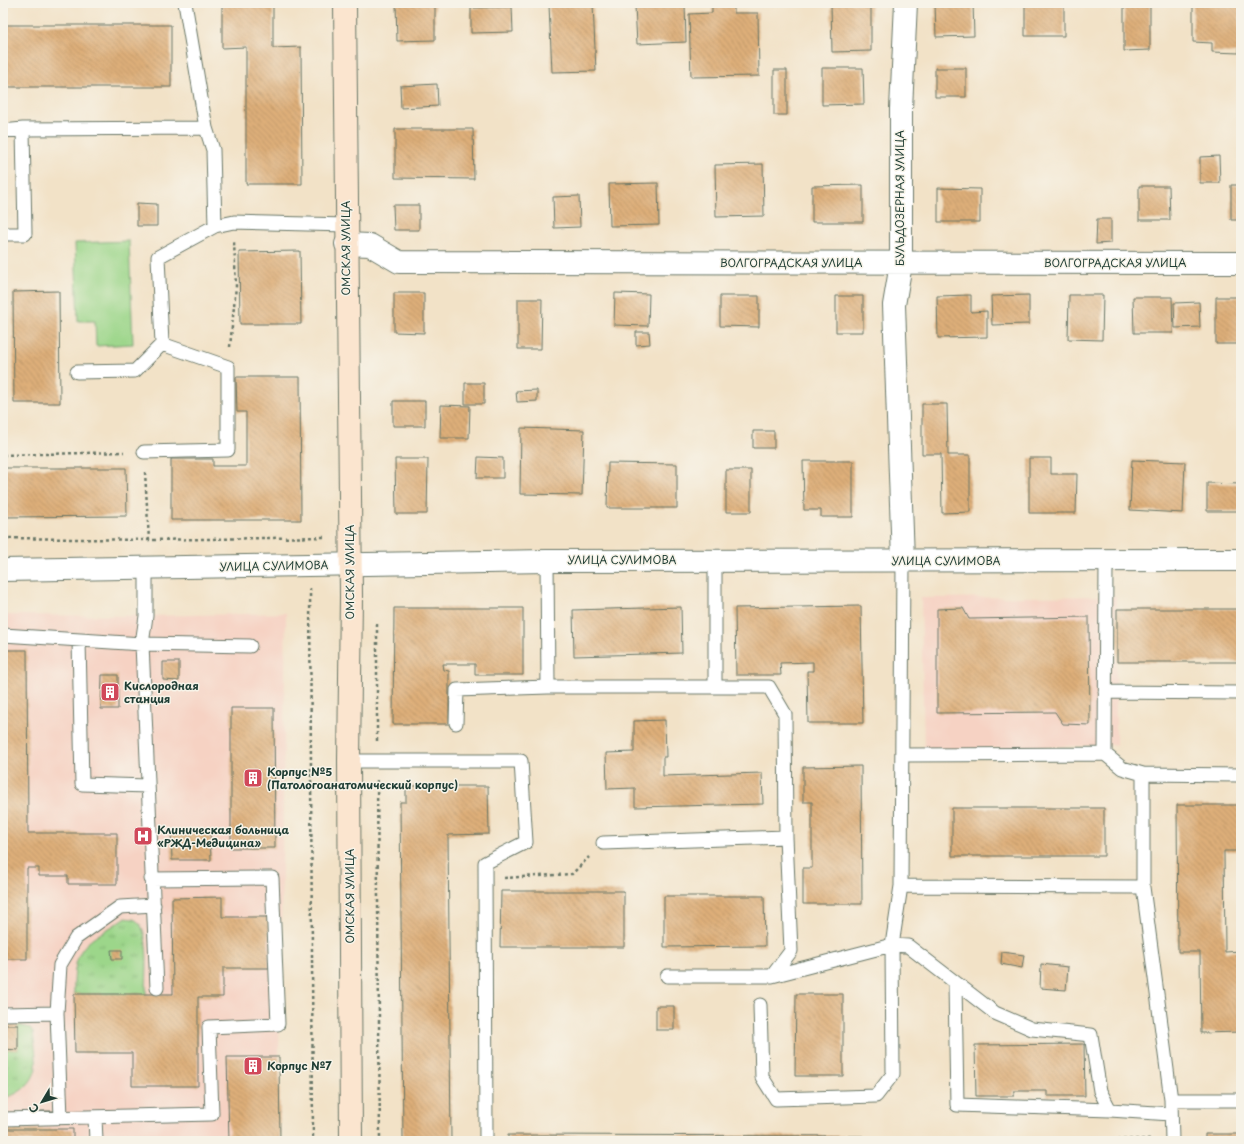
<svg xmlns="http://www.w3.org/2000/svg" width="1244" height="1144" font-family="'Playpen Sans',sans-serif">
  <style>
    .built { fill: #f6d2c3 }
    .grass { fill: url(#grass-tufts); stroke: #5e8a5f }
    .green { fill: #9cd68a; stroke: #5e8a5f }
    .building { fill: url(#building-back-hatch) }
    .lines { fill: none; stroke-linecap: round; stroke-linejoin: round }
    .lane-casing { stroke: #697767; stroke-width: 15 }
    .street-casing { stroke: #697767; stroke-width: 24 }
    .secondary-casing { stroke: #697767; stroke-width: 24 }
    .path { stroke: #697767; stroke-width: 2.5; stroke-dasharray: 3 3; stroke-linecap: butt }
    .lane { stroke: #fff; stroke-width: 13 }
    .street { stroke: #fff; stroke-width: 22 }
    .secondary { stroke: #fbe5cf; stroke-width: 22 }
    .labels { text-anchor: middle; stroke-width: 3; stroke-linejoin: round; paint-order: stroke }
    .street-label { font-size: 11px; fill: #1f3d34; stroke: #f7f3e8 }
    .poi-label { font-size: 11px; font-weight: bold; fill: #1f3d34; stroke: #f7f3e8; text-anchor: start }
  </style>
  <defs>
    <pattern id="grass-tufts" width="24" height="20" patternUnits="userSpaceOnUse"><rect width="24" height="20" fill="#9cd68a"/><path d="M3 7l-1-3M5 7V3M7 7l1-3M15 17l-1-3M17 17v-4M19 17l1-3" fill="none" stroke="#7faf72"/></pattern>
    <pattern id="building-back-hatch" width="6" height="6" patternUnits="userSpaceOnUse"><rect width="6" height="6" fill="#deaf79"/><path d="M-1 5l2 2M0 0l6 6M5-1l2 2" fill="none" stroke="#b39064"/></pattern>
  </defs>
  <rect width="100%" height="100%" fill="#f7f3e8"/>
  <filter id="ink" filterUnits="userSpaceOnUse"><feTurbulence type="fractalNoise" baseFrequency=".025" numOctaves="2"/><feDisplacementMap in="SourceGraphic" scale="8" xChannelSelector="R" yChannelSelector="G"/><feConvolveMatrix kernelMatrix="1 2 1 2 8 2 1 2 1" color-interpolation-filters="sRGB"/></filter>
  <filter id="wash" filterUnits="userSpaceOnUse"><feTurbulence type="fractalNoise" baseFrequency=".012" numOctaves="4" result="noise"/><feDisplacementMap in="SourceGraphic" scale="16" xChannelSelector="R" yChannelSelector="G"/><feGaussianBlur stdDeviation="0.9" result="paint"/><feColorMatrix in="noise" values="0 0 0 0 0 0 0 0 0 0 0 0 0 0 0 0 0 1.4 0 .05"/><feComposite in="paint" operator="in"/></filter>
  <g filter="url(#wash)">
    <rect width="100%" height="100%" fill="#f2e2c7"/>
    <path class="built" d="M1116 596V745L924 750 921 598Z
      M286 613 279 1057 280 1141H3V615L146 616Z"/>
    <path class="grass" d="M125 918C130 919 133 918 137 921 151 932 146 978 146 994H74C73 942 86 944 125 918Z
      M18 1025 30 1028 33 1032C34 1043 37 1056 36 1067 34 1083 17 1097 3 1097V1049L18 1050Z"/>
    <path class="green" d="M129 241 133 344 96 346 95 321H78L75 243Z"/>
    <g id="blocks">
      <path class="building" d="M222 3H273V48L301 47 302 184H246V47L222 48Z
        M396 3H435V40L397 41Z
        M734 3V13H758L759 76 691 77 689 14 712 13V4Z
        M831 3H871V51L832 52Z
        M935 3H973L974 36 936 37Z
        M1025 3H1064V36H1025Z
        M1124 3H1150V50L1124 51Z
        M1193 3H1240L1239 53 1212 52V43L1193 42Z
        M593 4 596 71 552 72 549 5Z
        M685 4 686 42 637 44 635 6Z
        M512 7 513 32 471 33V8Z
        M3 25H171V87H3Z
        M822 68H863L864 104 822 105Z
        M935 68H966V97H935Z
        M774 70H787V115H774Z
        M437 84 438 106 401 108 400 86Z
        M395 129H473L474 179 395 178Z
        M1219 156 1220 183H1200V157Z
        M763 164 764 216 716 217 715 165Z
        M658 183 659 225 610 226 609 184Z
        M863 185V222H812V186Z
        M1231 185H1241V220H1231Z
        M1139 186H1169L1170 220H1139Z
        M938 188 980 189V222H938Z
        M579 196 580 227 554 228 553 197Z
        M137 203 157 204V226H137Z
        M393 205H419V230H394Z
        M1097 219H1111V243L1096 244Z
        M300 251 301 324H240L239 252Z
        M59 291 60 403H14L13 292Z
        M394 293H424V333L394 332Z
        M615 293 649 294 648 326 614 325Z
        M971 295V312L987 311V337L938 338 937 296Z
        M1029 295V324L992 325 991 296Z
        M1069 295H1103L1102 340 1068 339Z
        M720 296H759V327L720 326Z
        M836 296H863V332H836Z
        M1133 297H1172L1173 333H1134Z
        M1216 297H1241V344H1216Z
        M518 299H542L541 349H518Z
        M1199 302 1200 327 1175 328 1174 303Z
        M636 332H649L650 344 636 345Z
        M236 377H300L301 520H171V459H213V466H246V412H237Z
        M465 383H484V404H465Z
        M537 390V401L517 402 516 391Z
        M393 401H425V426H393Z
        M922 404H947L948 455H970V512L942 513 941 454H922Z
        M441 405 470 406 469 438H440Z
        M521 428 584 430 582 495 520 494Z
        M753 431H774V448H753Z
        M478 457 503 458V478H477Z
        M1029 458H1051V474H1077L1076 513H1029Z
        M395 459H428L427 514H396Z
        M1132 460 1185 462 1183 513 1130 510Z
        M803 461H853V517H821V510H804Z
        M608 463 677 464V508H607Z
        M3 468H126L127 516 3 517Z
        M726 470H751V512H726Z
        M1207 483 1241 484V511H1207Z
        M861 606 863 723H808L807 671H813V662L780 663 781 675H736L735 608Z
        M681 607 682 653 574 656 573 610Z
        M394 608H523V675H475V664H443L444 670 449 671V724H393Z
        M963 608 969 619 1089 617 1090 725 1063 724 1055 712 937 713V609Z
        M1117 609H1241V662H1117Z
        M3 650H27L28 833H117V884H68V876H39V868H27V959H3Z
        M163 662H179V681L163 680Z
        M102 675H118V709H101Z
        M231 708H274L275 848H231Z
        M665 720 666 757H663V776L762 773 763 804 635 807V788L607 789 606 753 634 752V721Z
        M861 766 862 904H803V868H812V802H803V767Z
        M406 786H488L489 834 448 835 451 1141H403L400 802H406Z
        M1177 805H1241V851H1224L1225 952 1241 951V1032L1201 1033 1200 952H1178Z
        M952 808H1104V856H952Z
        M171 830H210L211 860H172Z
        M501 891H624V947H500Z
        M664 896H764L765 946 664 947Z
        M222 897V917H269V968H223V997H198V1086H132V1053H75L74 994H173L172 898Z
        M111 950H122V959H112Z
        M1002 952 1024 955 1022 968 1001 964Z
        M1041 964 1068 967 1066 990 1040 988Z
        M796 994H843V1076H795Z
        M656 1006H674V1030H656Z
        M3 1025H18V1050L3 1049Z
        M1084 1044 1085 1096H1047V1091H1014V1096H976L975 1045Z
        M227 1057H279L280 1141H229Z
        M3 1129H73V1141H3Z
        M1205 1134H1241V1141H1205Z
        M508 1135 863 1136V1141H508Z"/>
    </g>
  </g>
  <g filter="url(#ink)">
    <use href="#blocks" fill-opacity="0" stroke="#697767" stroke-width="1"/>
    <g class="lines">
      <defs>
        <path id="lane" d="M185 3 206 128 213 150 215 226 234 222 346 225
          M3 131 23 129 206 128
          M3 234H25L23 129
          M77 372 135 371 162 344
          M144 452 228 450V367L162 344 158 257 215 226
          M715 560V687
          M547 561 548 687
          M146 568V616L142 644 157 988
          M3 635 142 644 250 646
          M79 640 82 784 148 786
          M1105 692 1241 693
          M456 723 457 690 548 687H769L785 714 786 837 603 843
          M1105 754 1106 561
          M902 755 1105 754 1122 768 1143 774 1241 775
          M349 761H521L526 842 485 863 486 1141
          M1143 774V887L1171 1100 1172 1141
          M901 886 1143 887
          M667 976H772L791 951 786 837
          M772 976 892 945 908 946 995 1013 1032 1029 1091 1035 1100 1091 1110 1110 1171 1114
          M955 983 957 1105 1110 1110
          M760 1005 762 1077 776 1099 876 1096 893 1074 892 945 901 886 903 560
          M3 1014 57 1013
          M1171 1100H1241
          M95 1117 96 1141
          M61 1118 57 1013 60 965 76 938 120 907 154 905
          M3 1119 212 1114 209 1027 278 1024 272 878 151 879"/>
        <path id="street" d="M346 244 370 245 399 262 1241 263
          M903 560 894 305 901 264V109L906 3
          M3 570 547 561 1241 560"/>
        <path id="secondary" d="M345 3 351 596 349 761 351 1141"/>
      </defs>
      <use href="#lane" class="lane-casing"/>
      <use href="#street" class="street-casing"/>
      <use href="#secondary" class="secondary-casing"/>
      <path class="path" d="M230 347 236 286 234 242
        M3 455 124 452
        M145 472 149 540
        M3 538 149 540 326 537
        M310 588 313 1141
        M377 624V741
        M377 780 380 1141
        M504 878 572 874 589 857
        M1069 1141 1152 1139"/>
      <use href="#lane" class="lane"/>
      <use href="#street" class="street"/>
      <use href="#secondary" class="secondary"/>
    </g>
  </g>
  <defs>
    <symbol id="building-square" viewBox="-11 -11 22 22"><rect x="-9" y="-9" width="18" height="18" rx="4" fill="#d1495b" stroke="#f7f3e8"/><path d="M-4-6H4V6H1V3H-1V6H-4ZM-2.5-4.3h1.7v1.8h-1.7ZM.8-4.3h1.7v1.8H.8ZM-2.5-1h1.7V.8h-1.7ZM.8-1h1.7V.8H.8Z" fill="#fff"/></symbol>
    <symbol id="hospital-square" viewBox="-11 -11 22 22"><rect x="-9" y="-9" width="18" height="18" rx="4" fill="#d1495b" stroke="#f7f3e8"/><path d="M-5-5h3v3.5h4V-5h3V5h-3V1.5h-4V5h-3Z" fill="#fff"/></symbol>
  </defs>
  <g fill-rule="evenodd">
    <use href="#building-square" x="99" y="681" width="22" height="22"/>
    <use href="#building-square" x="242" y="767" width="22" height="22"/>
    <use href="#hospital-square" x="132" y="825" width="22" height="22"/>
    <use href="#building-square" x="242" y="1055" width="22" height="22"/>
  </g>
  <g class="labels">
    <g class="street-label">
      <text transform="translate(900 198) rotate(-90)" y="4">БУЛЬДОЗЕРНАЯ УЛИЦА</text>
      <text transform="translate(346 248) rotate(-90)" y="4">ОМСКАЯ УЛИЦА</text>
      <text x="791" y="267">ВОЛГОГРАДСКАЯ УЛИЦА</text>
      <text x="1115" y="267">ВОЛГОГРАДСКАЯ УЛИЦА</text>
      <text x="622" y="564">УЛИЦА СУЛИМОВА</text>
      <text x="946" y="565">УЛИЦА СУЛИМОВА</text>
      <text transform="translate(274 566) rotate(-1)" y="4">УЛИЦА СУЛИМОВА</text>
      <text transform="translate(350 572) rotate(-90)" y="4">ОМСКАЯ УЛИЦА</text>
      <text transform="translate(350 896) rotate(-90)" y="4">ОМСКАЯ УЛИЦА</text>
    </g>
    <g class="poi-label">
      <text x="124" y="690">Кислородная<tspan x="124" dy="13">станция</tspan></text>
      <text x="267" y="776">Корпус №5<tspan x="267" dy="13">(Патологоанатомический корпус)</tspan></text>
      <text x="157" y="834">Клиническая больница<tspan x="157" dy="13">«РЖД-Медицина»</tspan></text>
      <text x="267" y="1070">Корпус №7</text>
    </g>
  </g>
  <rect width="1244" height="1144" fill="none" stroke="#f7f3e8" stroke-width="16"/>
  <g transform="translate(42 1102) rotate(232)" stroke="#f7f3e8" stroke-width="3" paint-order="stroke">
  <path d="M0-3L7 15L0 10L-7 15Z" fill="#1f3d34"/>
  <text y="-6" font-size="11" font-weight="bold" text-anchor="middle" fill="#1f3d34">С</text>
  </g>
</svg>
